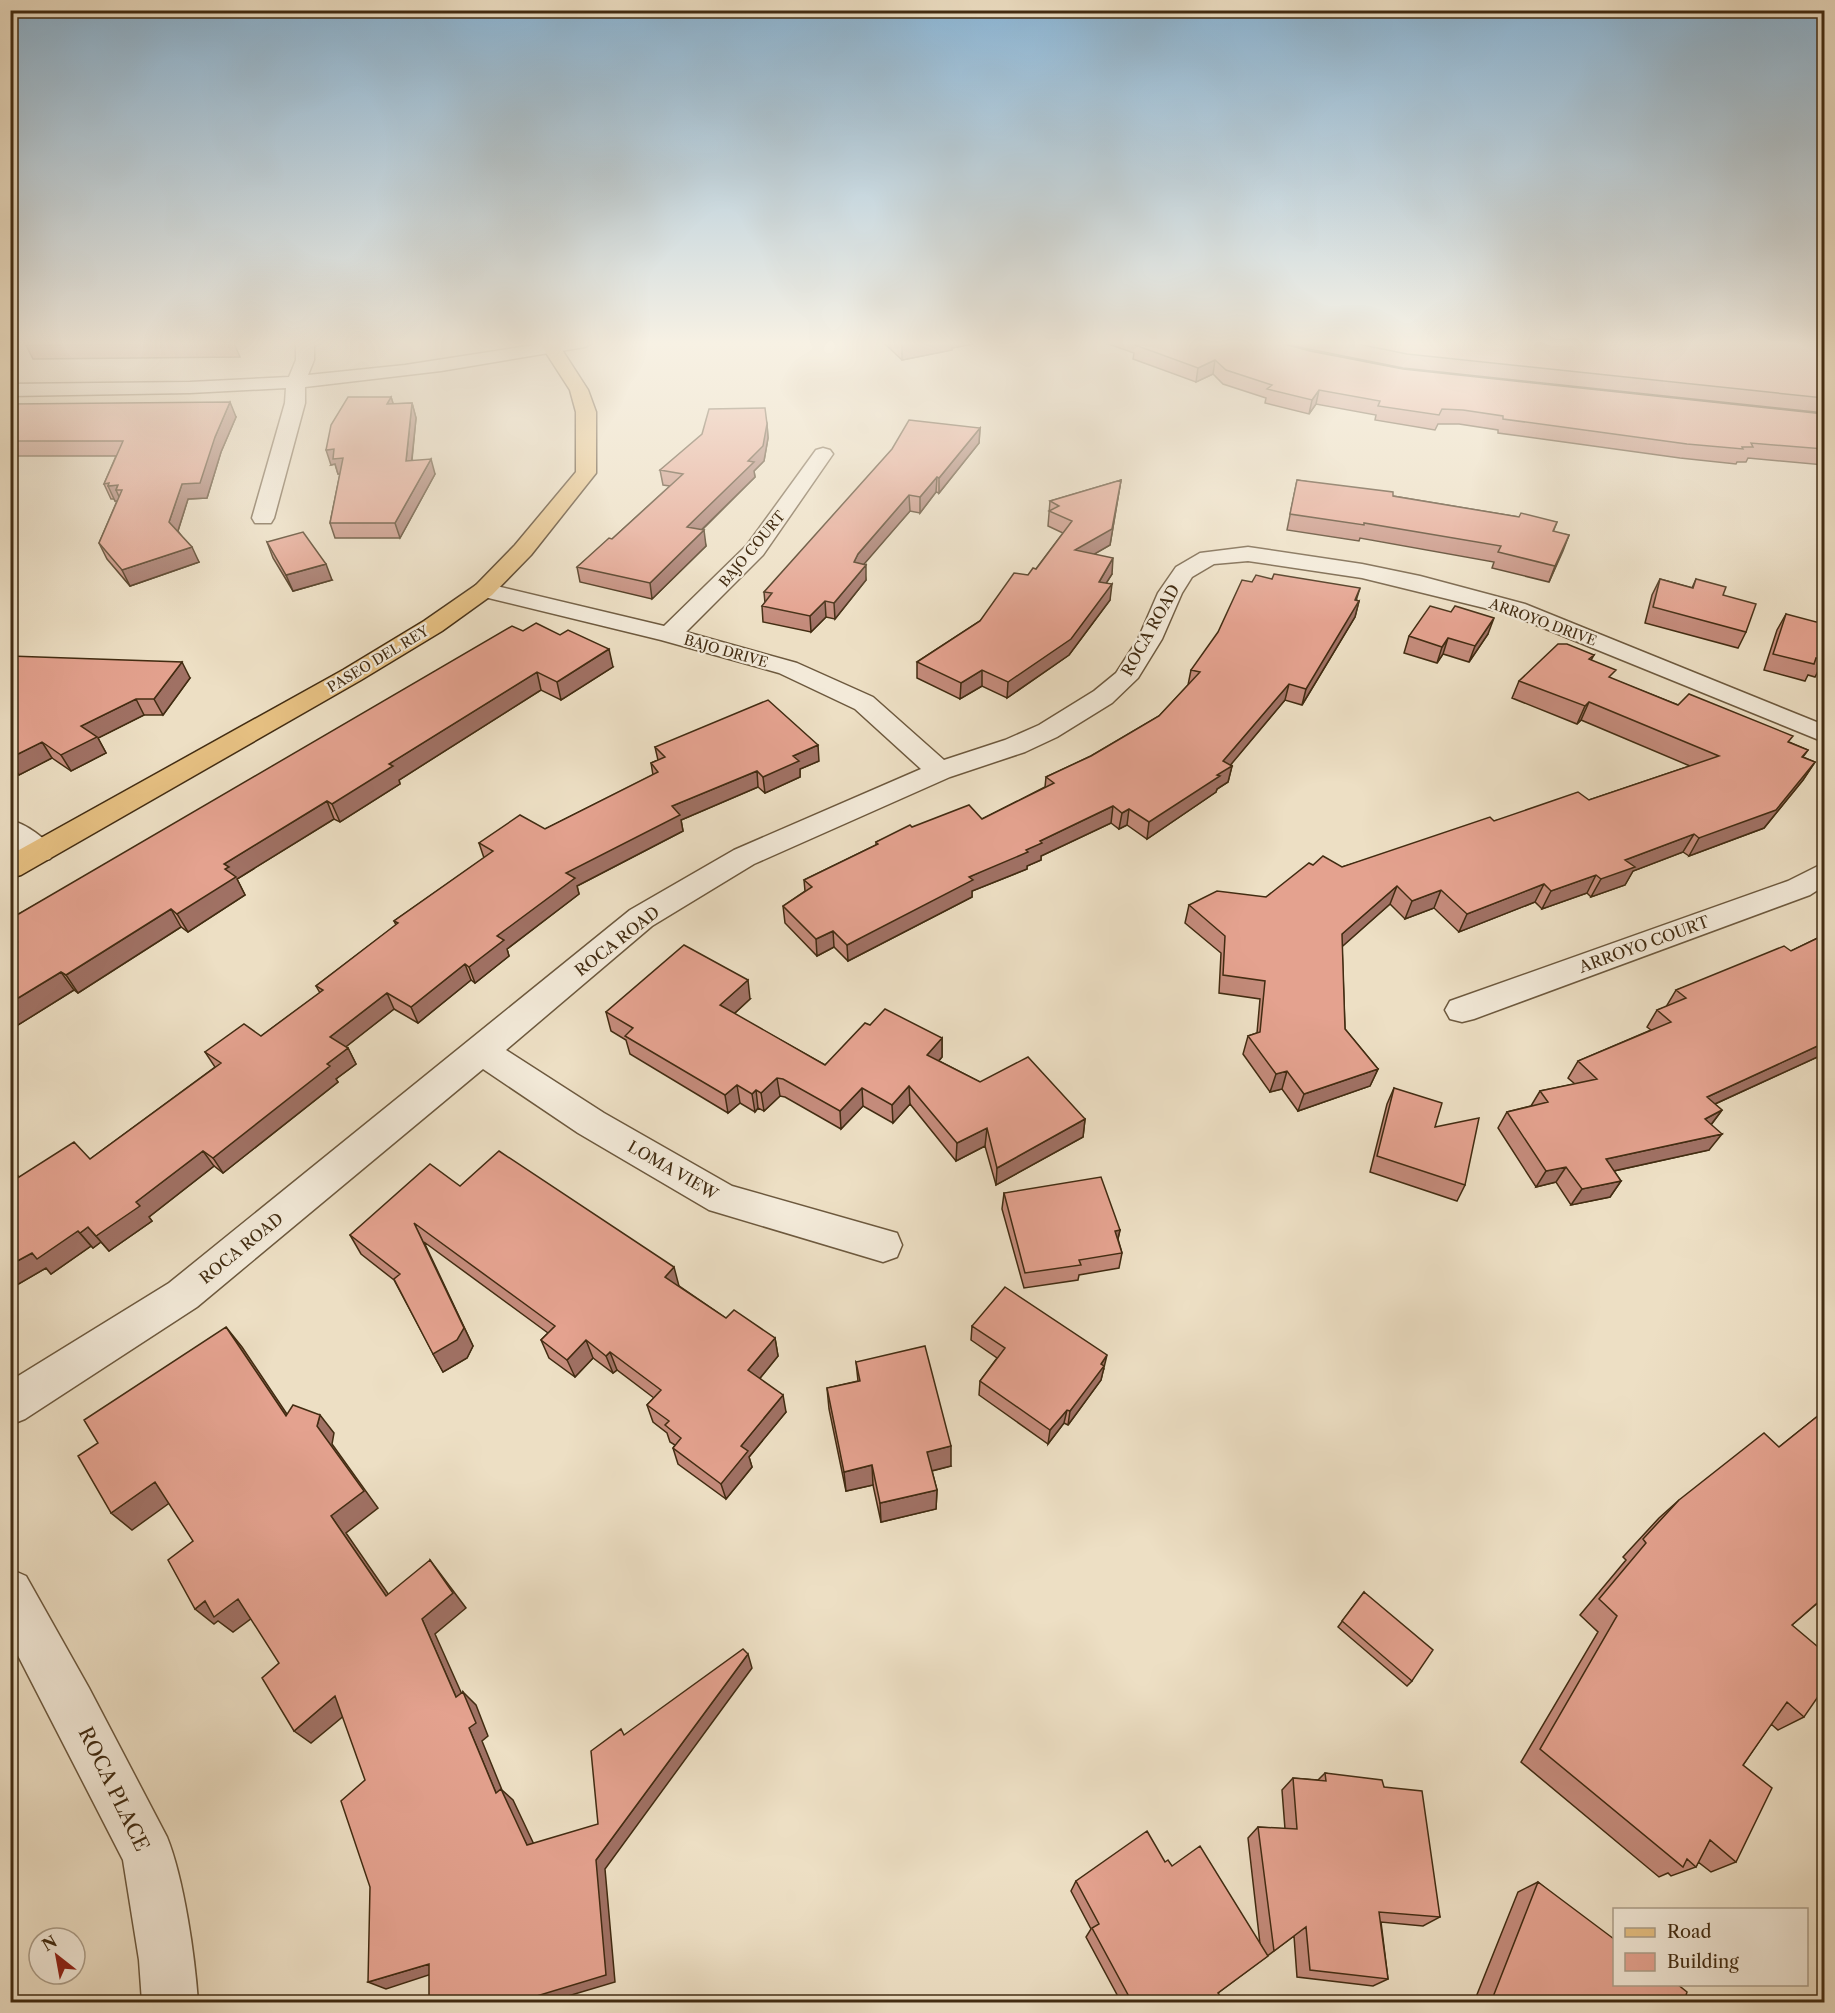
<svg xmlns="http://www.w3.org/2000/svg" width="1835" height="2013" font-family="'Libre Caslon Text',serif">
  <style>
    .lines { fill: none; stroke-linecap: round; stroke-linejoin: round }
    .minor-casing { stroke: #6d593e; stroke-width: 3 }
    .major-casing { stroke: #422c12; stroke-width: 3 }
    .minor { fill: #f3ead9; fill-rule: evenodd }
    .major { fill: #e6c082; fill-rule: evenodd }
    .wall { fill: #c48b7b; stroke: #422c12; stroke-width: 1.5; fill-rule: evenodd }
    .shaded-wall { fill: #a07164; stroke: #422c12; stroke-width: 1.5 }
    .building { fill: #e4a28f; stroke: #422c12; stroke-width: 1.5 }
    .labels { text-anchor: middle; stroke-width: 4.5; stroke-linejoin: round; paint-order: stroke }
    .far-street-label { font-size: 14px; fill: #422c12; stroke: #f3ead9 }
    .street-label { font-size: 16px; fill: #422c12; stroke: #f3ead9 }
    .near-street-label { font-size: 20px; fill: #422c12; stroke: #f3ead9 }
  </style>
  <rect width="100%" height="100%" fill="#eddfc4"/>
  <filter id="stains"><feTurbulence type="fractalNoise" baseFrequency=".00333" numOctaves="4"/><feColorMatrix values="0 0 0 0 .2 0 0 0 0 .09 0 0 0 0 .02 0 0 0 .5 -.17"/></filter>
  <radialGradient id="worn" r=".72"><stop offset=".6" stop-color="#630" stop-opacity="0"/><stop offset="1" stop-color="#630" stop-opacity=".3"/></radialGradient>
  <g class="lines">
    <defs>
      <path id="minor" d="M296 342H314V360L308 375 405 365 553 342H594L585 347 441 371 305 387V403L274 518 271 523H255L252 518 285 403 286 388 190 393 10 396V384L190 382 289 377 296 360Z
        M823 448 830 450 833 454 763 555 686 632 797 663 873 697 944 760 1005 740 1039 725 1094 691 1116 673 1138 639 1158 593 1176 567 1200 553 1248 547 1362 564 1420 576 1525 604 1824 725V742L1509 614 1362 578 1248 561 1214 564 1192 577 1182 593 1162 639 1138 678 1112 703 1057 737 1025 752 950 777 754 864 652 926 506 1050 604 1113 732 1186 897 1233 902 1245 897 1257 883 1262 709 1210 578 1133 483 1069 197 1307 25 1419 10 1425V1381L169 1283 630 910 734 850 921 769 855 709 779 673 661 640 476 595 472 590 476 585 484 583 664 626 747 545 816 450Z
        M10 820C26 824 46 838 55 852L50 859C33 864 24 855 10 844Z
        M1824 863V886L1810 895 1474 1019 1462 1022 1450 1019 1445 1010 1450 1001 1788 881Z
        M10 1569 26 1576 89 1688 167 1837C184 1879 195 1957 198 2002H142L139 1960 123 1860 10 1640Z"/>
      <path id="major" d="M539 342H557L588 390 596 412V473L531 555 492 595 442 631 361 680 21 875 10 878V855L343 670 424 621 476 585 515 545 576 472V412L570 390Z"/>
    </defs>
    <use href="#minor" class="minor-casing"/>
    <use href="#major" class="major-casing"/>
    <use href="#minor" class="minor"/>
    <use href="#major" class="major"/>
  </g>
  <path class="wall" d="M883 342H973V344L952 348V350L902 360Z
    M1103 342H1824V465L1748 458 1746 462H1737L1736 464 1680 458 1498 433V430L1459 424H1438L1435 430 1375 420 1376 415 1316 404 1309 414 1265 403 1266 398 1223 384 1213 374 1196 382 1133 359 1134 353ZM1279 343 1403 368 1824 413V414L1403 369 1310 351Z
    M234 343 240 357 33 359 26 345Z
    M391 397 393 404 412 403 416 418 412 460 435 474 400 538H335L330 523 340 474H338L335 464 331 465Z
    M10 404 236 417 221 452 207 498 188 499 178 531 199 562 130 586 107 559 99 543 117 501H115L114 499H111L104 484 116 456H10Z
    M767 424 768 438 764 461 754 471 755 477 702 530 706 546 652 599 580 582 577 567 612 539 670 486 663 485 660 470Z
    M980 428 979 443 939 493 936 492 920 513 910 511 863 564 866 580 835 619 826 617 811 632 763 622 762 606 765 603 764 592Z
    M1121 480 1110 545 1094 554 1112 574 1106 583 1110 600 1069 655 1007 698 982 686 960 699 917 678V662L980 621 1028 575 1036 569 1063 533 1048 526 1050 501Z
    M1297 480 1519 517 1557 522 1553 532 1569 535 1549 582 1492 568 1494 562 1360 538 1359 541 1287 530Z
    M267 542 332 580 293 591 273 558Z
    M1660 579 1692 588 1696 579 1746 632 1738 648 1645 623 1652 595Z
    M1356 600 1359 601 1355 617 1302 705 1285 700 1230 765 1232 766 1228 782 1217 789 1216 792 1147 839 1127 825 1119 829 1111 823 1041 856V860L1027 866V869L972 891V897L848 961 834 947 817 956 785 923 783 906 805 891 804 880 876 845V842L912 827 982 819 1045 787 1046 777 1091 756 1159 716 1188 685 1191 670Z
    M1451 612 1488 634 1469 662 1443 654 1437 663 1404 653 1409 636Z
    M1786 614 1824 660 1815 677 1808 675 1805 681 1764 670 1777 630Z
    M523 631 613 667 561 700 541 690 399 780 400 784 340 822 334 819 237 879 245 895 188 932 181 927 78 993 74 990 10 1030V919Z
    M1594 655 1591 660 1612 679 1678 705 1789 742 1808 750 1803 757 1815 762 1803 780 1764 828 1689 856 1683 852 1633 871 1625 885 1591 897 1587 893 1542 909 1535 902 1459 932 1434 908 1405 919 1390 904 1342 946 1345 1029 1378 1069 1370 1086 1298 1111 1282 1089 1270 1092 1243 1054 1248 1036 1257 1033 1260 999 1219 993 1221 953 1185 923 1189 905 1266 897 1313 865 1342 867 1494 821 1589 800 1690 766 1581 720 1577 724 1512 698 1519 681Z
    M10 656 190 678 163 715H144L98 738 106 753 71 771 52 758 19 775 10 769Z
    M655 747 819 761 800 769V777L765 793 758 787 681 820 683 831 577 886 579 894 507 949 509 956 475 983 471 980 418 1023 394 1009 345 1047 348 1048 356 1064 336 1079 338 1082 223 1173 214 1166 149 1217 152 1221 109 1251 101 1242 93 1248 91 1246 51 1274 46 1268 10 1289V1166L19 1177 90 1159 215 1067 205 1052 261 1036 320 993 316 986 396 925 394 921 484 858 479 843 545 829 653 775 651 763 658 760Z
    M1824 935V1054L1715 1104 1722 1110 1711 1125 1709 1150 1614 1171 1621 1181 1610 1197 1571 1205 1556 1182 1536 1187 1498 1128 1507 1112 1531 1106 1540 1091 1575 1084 1568 1078 1578 1061 1651 1030 1647 1027 1657 1010 1666 1007 1676 990 1791 951Z
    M750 999 734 1014 825 1065 870 1025 942 1038V1057L939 1061 980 1082 1085 1119 1083 1137 996 1185 985 1146 956 1161 910 1104 893 1123 863 1106 841 1129 785 1097 780 1096 764 1111 758 1108 755 1112 740 1103 728 1113 630 1054 626 1040 611 1031 606 1012Z
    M1394 1088 1435 1127 1465 1185 1457 1201 1370 1172 1387 1104Z
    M460 1186 679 1286 726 1318 775 1338 778 1356 760 1378 786 1412 749 1457 752 1467 726 1499 678 1464 673 1448 675 1445 670 1442 667 1433 653 1422 647 1405 654 1398 617 1370 613 1373 593 1358 575 1377 549 1358 541 1340 548 1333 424 1242 473 1346 467 1358 443 1372 394 1280 361 1254 350 1235Z
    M1004 1193 1120 1230 1118 1239 1122 1253 1119 1268 1079 1275 1078 1280 1024 1288 1002 1209Z
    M972 1326 1104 1369 1103 1371 1101 1380 1068 1425 1064 1423 1048 1444 979 1395 980 1381 997 1358 971 1340Z
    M856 1362 951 1466 932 1471 937 1490 936 1509 881 1522 873 1485 846 1491 829 1409 827 1388 858 1381Z
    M1824 1411V1605L1820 1601 1792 1625 1804 1717 1778 1730 1771 1724 1743 1765 1736 1862 1711 1872 1698 1862 1696 1867 1671 1876 1668 1873 1659 1877 1521 1762 1598 1632 1580 1615 1626 1560 1623 1557 1659 1518 1679 1500 1779 1447Z
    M1364 1592 1412 1681 1407 1686 1338 1627Z
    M1325 1773 1384 1787 1440 1917 1423 1926 1381 1922 1388 1979 1373 1986 1297 1977 1294 1936 1218 1993 1224 2002H1121L1086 1937 1091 1929 1071 1891 1076 1881 1165 1862 1172 1866 1260 1944 1248 1838 1258 1827 1285 1829 1282 1790 1293 1778 1318 1780Z
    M1538 1882 1684 2002H1474L1518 1892Z"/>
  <path class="shaded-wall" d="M902 342H973V344L952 348V350L902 360Z
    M1215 360 1213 374 1196 382 1198 368Z
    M1319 390 1316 404 1309 414 1312 400Z
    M391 397 396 412 387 404Z
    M230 402 236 417 221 452 207 498 188 499 176 537 169 522 182 484 215 437Z
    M412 403 416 418 410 476 406 461Z
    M767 424 768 438 764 461 754 471 755 477 689 542 687 527 748 461Z
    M980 428 979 443 939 493V478Z
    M334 449 343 458 348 473 338 474 335 464 331 465 326 450Z
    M431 459 435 474 400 538 395 523Z
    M937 477 936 492 920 513V497Z
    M1121 480 1110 545 1074 566 1075 550Z
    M118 485 116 490 121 501H115L108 486Z
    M909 495 910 511 859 570 854 562 858 554Z
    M704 530 706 546 652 599 650 583Z
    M1569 535 1563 551 1549 582 1555 566Z
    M192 547 199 562 130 586 122 570Z
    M1113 558 1112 574 1097 598 1099 582Z
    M326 564 332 580 293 591 286 575Z
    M866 565V580L835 619 834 603Z
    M1112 584 1110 600 1069 655 1007 698 1008 682Z
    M1360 588 1355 604 1359 601 1355 617 1302 705 1306 689 1355 600Z
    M825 601 826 617 811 632 810 616Z
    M1494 618 1488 634 1469 662 1475 646Z
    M1448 638 1443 654 1437 663 1442 647Z
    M609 649 613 667 561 700 557 682Z
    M182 662 190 678 163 715 154 699Z
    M982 670V686L960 699 961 683Z
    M537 672 541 690 399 780 400 784 340 822 332 804 389 764Z
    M1289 684 1285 700 1228 768 1232 766 1228 782 1217 789 1216 792 1147 839 1149 822 1223 761Z
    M136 699 144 715 98 738 106 753 71 771 61 755 81 726Z
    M1589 702 1581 720 1577 724 1585 706Z
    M42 742 52 758 19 775 10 762V758Z
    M818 745 819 761 800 769V777L765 793 763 777 793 756Z
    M1815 762 1803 780 1764 828 1689 856 1699 838Z
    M757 771 758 787 681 820 683 831 577 886 579 894 507 949 509 956 475 983 469 967 497 936 566 873 672 806Z
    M327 801 334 819 237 879 245 895 188 932 177 914 225 869 224 864Z
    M1113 806 1111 823 1041 856V860L1027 866V869L972 891V897L848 961 847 945 969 877 1026 850 1040 841Z
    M1129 809 1127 825 1119 829 1122 813Z
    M1694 834 1683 852 1633 871 1625 885 1591 897 1601 879 1625 860Z
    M1596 875 1587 893 1542 909 1551 891Z
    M1544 884 1535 902 1459 932 1467 914Z
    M1397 886 1390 904 1336 952 1342 934Z
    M1441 890 1434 908 1405 919 1412 901Z
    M171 909 181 927 78 993 66 975Z
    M833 931 834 947 817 956 816 939Z
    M465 964 471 980 418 1023 411 1007Z
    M61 972 74 990 10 1030V1003Z
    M748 980 750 999 723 1024 720 1005Z
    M387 993 394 1009 338 1053 330 1037Z
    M942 1038V1057L927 1073V1055Z
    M1824 1043V1054L1695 1113 1707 1097Z
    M348 1048 356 1064 336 1079 338 1082 223 1173 213 1158 327 1064Z
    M1378 1069 1370 1086 1298 1111 1304 1094Z
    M1287 1071 1282 1089 1270 1092 1276 1074Z
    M777 1078 780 1096 764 1111 761 1093Z
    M737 1085 740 1103 728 1113 725 1095Z
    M909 1086 910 1104 893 1123 892 1105Z
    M862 1088 863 1106 841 1129 840 1111Z
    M756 1090 758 1108 755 1112 752 1094Z
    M1722 1110 1710 1126 1705 1119Z
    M1085 1119 1083 1137 996 1185 997 1168Z
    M987 1128 985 1146 956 1161 957 1143Z
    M1722 1134 1709 1150 1595 1175 1606 1159Z
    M203 1151 214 1166 149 1217 152 1221 109 1251 96 1236 136 1202Z
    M10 1166 30 1194 16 1179 10 1170Z
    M1566 1167 1556 1182 1536 1187 1546 1171Z
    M1621 1181 1610 1197 1571 1205 1582 1189Z
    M414 1223 473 1346 467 1358 443 1372 433 1354Z
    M88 1227 101 1242 93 1248 80 1233Z
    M1120 1230 1116 1246 1115 1231Z
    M78 1231 91 1246 51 1274 46 1268 10 1289V1265L32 1253Z
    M674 1267 679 1286 670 1295 665 1277Z
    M226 1327 242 1347 301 1435 286 1416Z
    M775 1338 778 1356 752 1388 748 1370Z
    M586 1340 593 1358 575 1377 567 1360Z
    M610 1352 617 1370 613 1373 606 1356Z
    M1107 1355 1101 1380 1068 1425 1070 1411 1101 1364Z
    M783 1395 786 1412 749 1457 752 1467 726 1499 721 1484 741 1446Z
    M1067 1410 1064 1423 1048 1444 1050 1430Z
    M320 1415 334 1433 332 1444 378 1508 346 1533 400 1611 386 1596 331 1516 317 1426Z
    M951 1446V1466L927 1472V1452Z
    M872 1465 873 1485 846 1491 844 1472Z
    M155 1482 175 1499 132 1530 111 1513Z
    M937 1490 936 1509 881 1522 880 1503Z
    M430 1560 466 1608 435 1634 469 1710 456 1697 422 1619Z
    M238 1599 256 1615 233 1632 218 1621 214 1624 195 1609 205 1601Z
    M748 1654 752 1668 605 1869 615 1982 548 2002H517L596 1860Z
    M463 1692 476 1705 488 1736 482 1741 502 1790 513 1800 539 1855 527 1845 496 1793 469 1728Z
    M335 1696 352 1709 311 1743 294 1731Z
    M429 1964 444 1970 386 1989 368 1982Z"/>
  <path class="building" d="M28 342H232L234 343 26 345Z
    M1142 342H1276L1310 351 1403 369 1824 414V449L1751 443 1753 447H1742L1743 449 1687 444 1503 419V416L1463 410 1442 409 1439 415 1378 406 1380 401 1319 390 1312 400 1267 389 1272 385 1226 370 1215 360 1198 368 1135 345Z
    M1348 342H1824V398L1407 354Z
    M348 397H391L387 404 412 403 406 461 431 459 395 523H330L343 458 333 459 334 449 326 450 331 425Z
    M230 402 215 437 200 483 182 484 169 522 192 547 122 570 99 543 122 490H116L118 485 108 486 109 483 104 484 123 441H10V404Z
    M765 408 767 424 763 446 748 461 754 462 687 527 704 530 650 583 577 567 609 538 612 539 683 474 660 470 702 434 709 409Z
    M909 420 980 428 939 478 937 477 920 497 909 495 858 554 854 562 866 565 834 603 825 601 810 616 762 606 772 593 764 592 892 449Z
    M1121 480 1112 529 1075 550 1113 558 1099 582 1112 584 1071 639 1008 682 982 670 961 683 917 662 980 621 1014 573 1028 575 1033 568 1036 569 1072 521 1049 511 1059 506 1050 501Z
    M1297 480 1393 492V496L1519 517 1521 513 1557 522 1553 531 1569 535 1555 566 1498 552 1501 546 1364 523V525L1290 514Z
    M303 532 326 564 286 575 267 542Z
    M1274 574 1360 588 1355 600 1359 601 1306 689 1289 684 1223 761 1232 766 1217 775 1220 776 1149 822 1129 809 1122 813 1113 806 1040 841 1042 843 1026 850 1028 852 969 877 973 880 847 945 833 931 816 939 783 906 812 887 804 880 878 844 876 842 910 825 912 827 969 805 982 819 1054 783 1046 777 1091 756 1159 716 1200 672 1191 670 1218 632 1242 580 1252 582 1256 575 1272 579Z
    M1660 579 1693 588 1696 579 1726 587 1723 595 1756 604 1746 632 1653 607Z
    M1430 606 1451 612 1455 606 1494 618 1475 646 1448 638 1442 647 1409 636Z
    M1786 614 1824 624V660L1816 658 1814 664 1773 654Z
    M536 623 560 635 568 630 609 649 557 682 537 672 389 764 393 766 332 804 327 801 224 864 229 867 225 869 236 877 177 914 171 909 66 975 61 972 10 1003V946L17 942 10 938V919L512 626 523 631Z
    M1558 644H1567L1594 655 1589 659 1616 670 1609 677 1678 705 1689 694 1793 736 1788 742 1808 750 1802 757 1815 762 1776 810 1699 838 1694 834 1625 860 1635 867 1601 879 1596 875 1551 891 1544 884 1467 914 1441 890 1412 901 1397 886 1342 934 1345 1029 1378 1069 1304 1094 1287 1071 1276 1074 1248 1036 1260 1032 1265 981 1223 975 1225 936 1189 905 1217 891 1266 897 1309 863 1313 865 1323 856 1342 867 1490 817 1494 821 1578 792 1589 800 1719 756 1589 702 1585 706 1519 681Z
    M10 656 182 662 154 699H136L81 726 97 737 61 755 42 742 10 758Z
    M768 700 818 745 793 756 799 761 763 777 757 771 672 806 680 815 566 873 575 878 497 936 504 940 469 967 465 964 411 1007 387 993 330 1037 348 1048 327 1064 330 1066 213 1158 203 1151 136 1202 140 1206 96 1236 88 1227 80 1233 78 1231 37 1259 32 1253 10 1265V1170L16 1179 74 1142 90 1159 221 1063 205 1052 244 1024 261 1036 323 990 316 986 398 923 394 921 493 851 479 843 520 815 545 829 658 772 651 763 665 757 655 747Z
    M1824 935V1043L1707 1097 1722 1110 1705 1119 1722 1134 1606 1159 1621 1181 1582 1189 1566 1167 1546 1171 1507 1112 1548 1102 1540 1091 1597 1079 1578 1061 1671 1022 1657 1010 1686 998 1676 990 1784 946 1791 951Z
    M684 945 748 980 720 1005 825 1065 865 1023 870 1025 885 1009 942 1038 927 1055 980 1082 1028 1057 1085 1119 997 1168 987 1128 957 1143 909 1086 892 1105 862 1088 840 1111 783 1079 777 1078 761 1093 756 1090 752 1094 737 1085 725 1095 625 1036 633 1028 606 1012Z
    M1394 1088 1442 1103 1435 1127 1479 1118 1465 1185 1377 1156Z
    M499 1151 674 1267 665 1277 726 1318 734 1310 775 1338 748 1370 783 1395 741 1446 748 1451 721 1484 673 1448 681 1438 665 1425 669 1421 647 1405 661 1390 610 1352 606 1356 586 1340 567 1360 541 1340 555 1326 414 1223 464 1328 457 1340 433 1354 394 1279 400 1274 350 1235 430 1164 460 1186Z
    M1101 1177 1120 1230 1115 1231 1122 1253 1079 1260 1081 1265 1025 1273 1004 1193Z
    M1005 1287 1107 1355 1101 1364 1104 1366 1070 1411 1067 1410 1050 1430 980 1381 1005 1348 972 1326Z
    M226 1327 286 1416 293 1405 320 1415 317 1426 364 1491 331 1516 386 1596 430 1560 453 1593 422 1619 456 1697 463 1692 476 1723 469 1728 496 1793 501 1789 527 1845 598 1824 591 1751 621 1729 624 1735 743 1649 748 1654 596 1860 606 1975 517 2002H429V1964L368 1982 370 1887 341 1801 365 1780 335 1696 294 1731 262 1678 279 1663 238 1599 214 1617 205 1601 195 1609 168 1560 193 1541 155 1482 111 1513 78 1456 98 1443 84 1420Z
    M925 1346 951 1446 927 1452 937 1490 880 1503 872 1465 844 1472 827 1388 860 1381 856 1362Z
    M1824 1411V1597L1792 1625 1824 1652V1688L1804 1717 1787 1702 1743 1765 1772 1788 1736 1862 1710 1840 1696 1867 1687 1859 1683 1867 1540 1749 1617 1616 1599 1599 1646 1543 1643 1539 1679 1500 1764 1433 1779 1447Z
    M1364 1592 1433 1650 1412 1681 1342 1621Z
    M1325 1773 1382 1780 1384 1787 1422 1791 1440 1917 1379 1912 1388 1979 1310 1970 1306 1927 1274 1951 1258 1827 1297 1829 1293 1778 1326 1781Z
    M1147 1831 1165 1862 1168 1860 1172 1866 1200 1846 1268 1956 1218 1993 1224 2002H1132L1092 1928 1099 1924 1076 1881Z
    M1538 1882 1614 1939V1984H1677L1687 1992 1684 2002H1491Z"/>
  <linearGradient id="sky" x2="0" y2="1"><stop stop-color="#8ab6d7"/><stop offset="0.55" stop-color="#f7f1e4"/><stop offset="1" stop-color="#f7f1e4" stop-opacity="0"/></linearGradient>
  <rect width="1835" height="624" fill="url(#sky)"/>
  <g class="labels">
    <g class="far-street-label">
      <text transform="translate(752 549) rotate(-50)" y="5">BAJO COURT</text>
      <text transform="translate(1543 622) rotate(20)" y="5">ARROYO DRIVE</text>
      <text transform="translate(726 651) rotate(16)" y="5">BAJO DRIVE</text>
      <text transform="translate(378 659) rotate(-31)" y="5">PASEO DEL REY</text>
    </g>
    <g class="street-label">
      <text transform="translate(1150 630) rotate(-61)" y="6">ROCA ROAD</text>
      <text transform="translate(617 941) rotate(-38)" y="6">ROCA ROAD</text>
      <text transform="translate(1644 944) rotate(-20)" y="6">ARROYO COURT</text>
      <text transform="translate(673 1170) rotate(30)" y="6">LOMA VIEW</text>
      <text transform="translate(241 1248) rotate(-39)" y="6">ROCA ROAD</text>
    </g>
    <g class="near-street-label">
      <text transform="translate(114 1789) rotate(64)" y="7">ROCA PLACE</text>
    </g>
  </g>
  <rect width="1835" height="2013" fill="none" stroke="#eddfc4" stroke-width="36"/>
  <rect x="12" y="12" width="1811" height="1989" fill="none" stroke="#422c12" stroke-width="3"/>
  <rect x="18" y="18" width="1799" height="1977" fill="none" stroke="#422c12" stroke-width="1.5"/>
  <rect x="1613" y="1908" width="195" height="78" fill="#f3ead9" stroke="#ac9e89" stroke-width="1.5"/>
  <rect x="1625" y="1928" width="30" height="9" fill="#e6c082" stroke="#ac9e89" stroke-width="1.5"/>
  <text x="1667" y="1938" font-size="18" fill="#422c12">Road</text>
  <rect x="1625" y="1953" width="30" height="18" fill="#e4a28f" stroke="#ac9e89" stroke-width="1.5"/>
  <text x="1667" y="1968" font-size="18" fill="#422c12">Building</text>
  <g transform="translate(57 1956) rotate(329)"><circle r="28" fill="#f3ead9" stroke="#ac9e89" stroke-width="1.5"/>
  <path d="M0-4.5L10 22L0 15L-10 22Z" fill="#8f2418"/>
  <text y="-9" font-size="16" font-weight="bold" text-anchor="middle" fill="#422c12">N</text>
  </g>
  <rect width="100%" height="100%" filter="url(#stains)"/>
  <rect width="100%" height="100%" fill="url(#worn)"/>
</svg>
